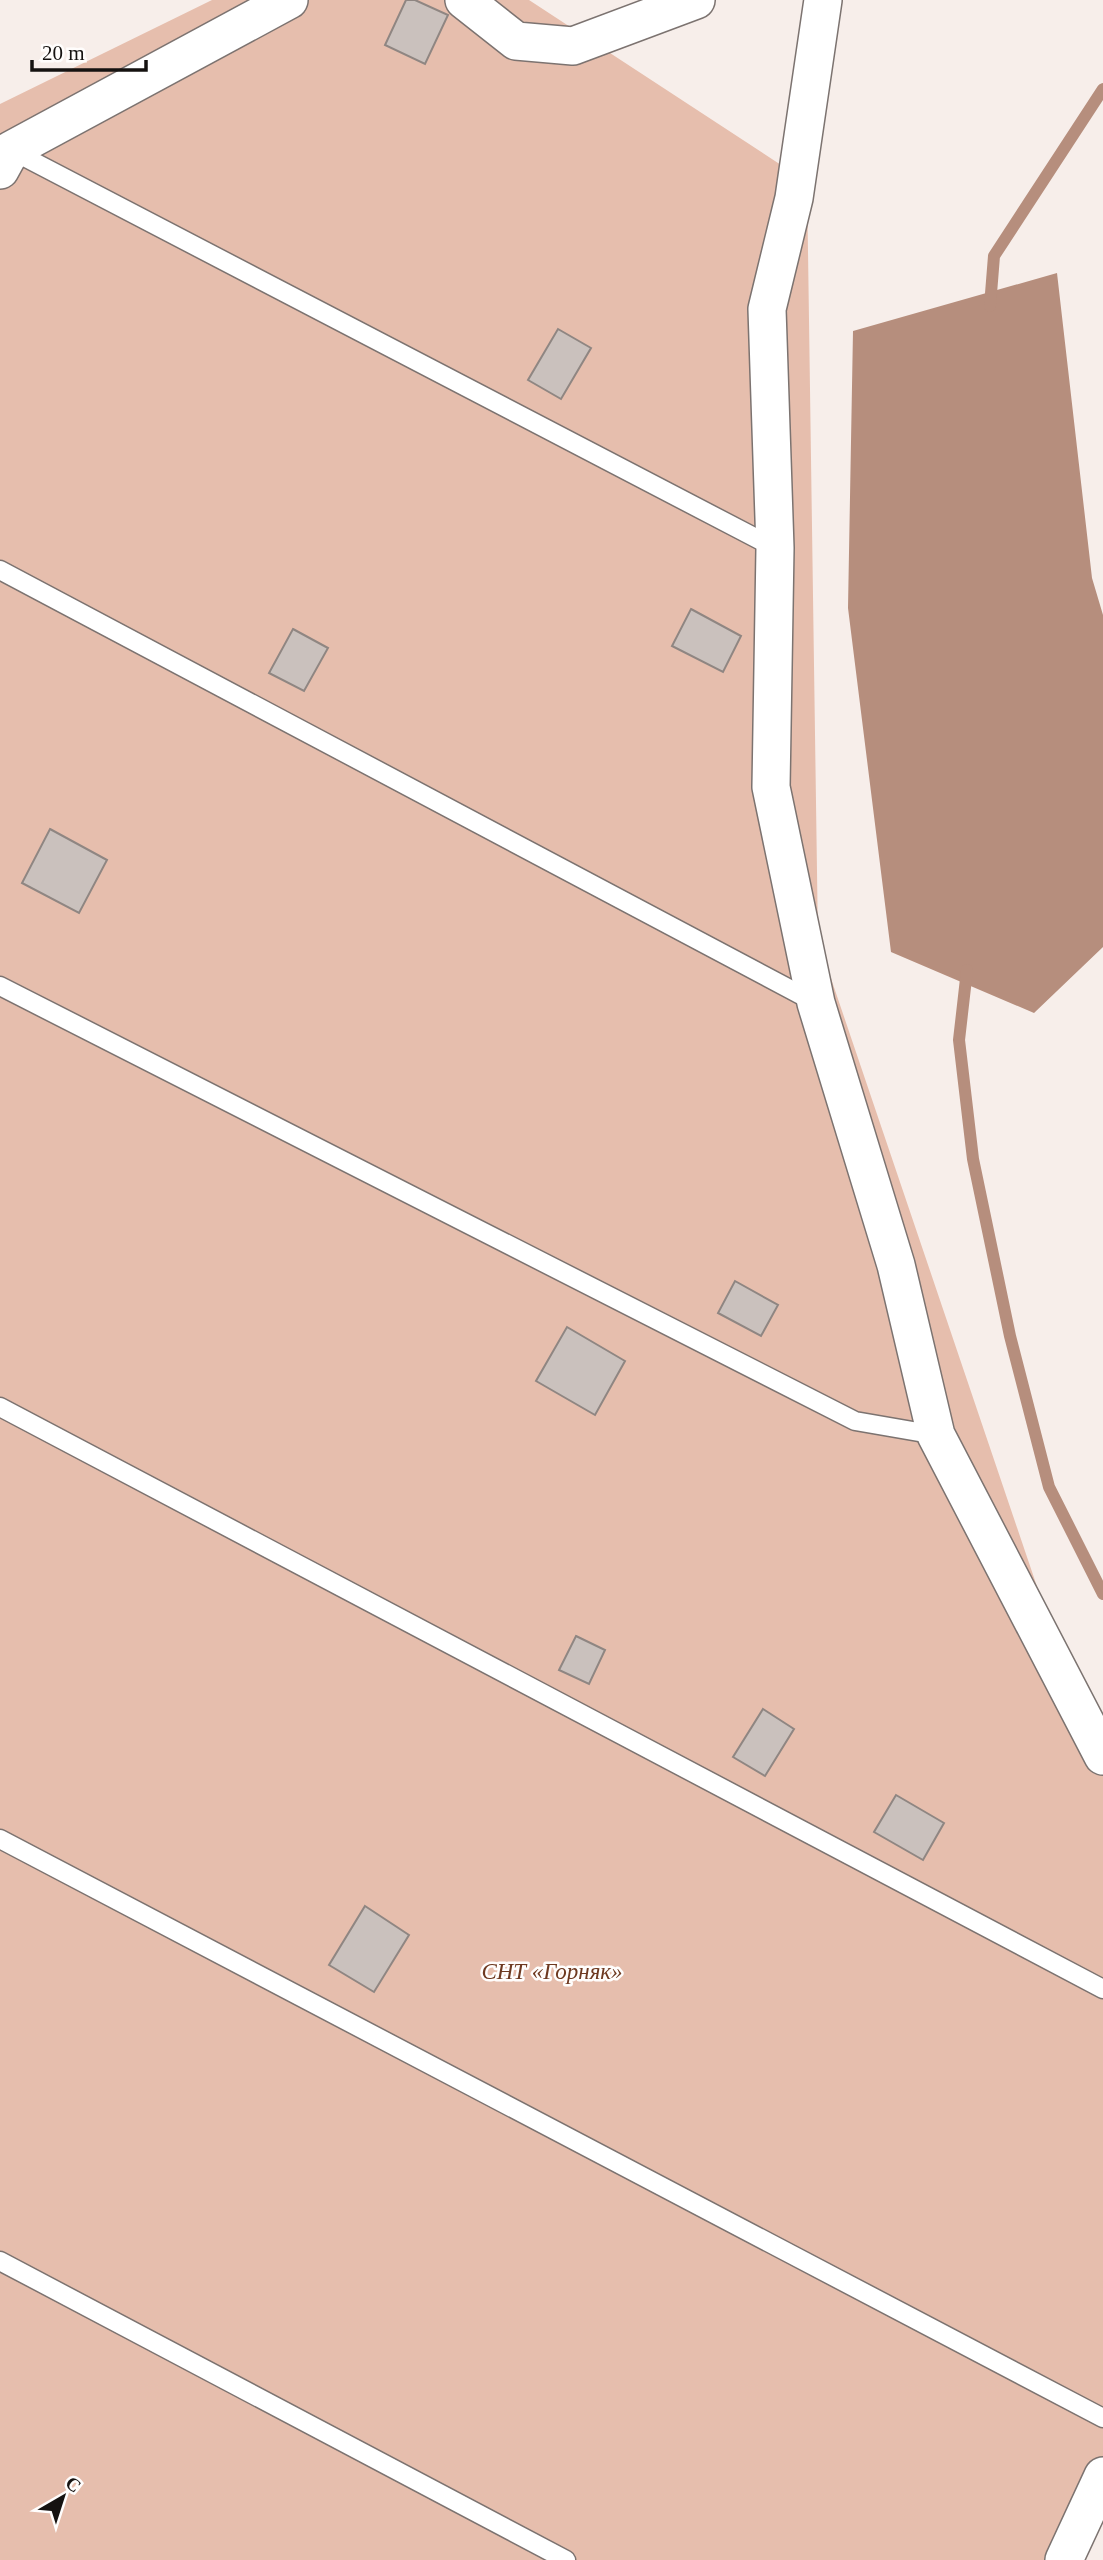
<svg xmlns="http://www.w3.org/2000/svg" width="1103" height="2560" font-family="'Times New Roman',serif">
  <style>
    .green { fill: #e6bead }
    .water { fill: #b68e7d }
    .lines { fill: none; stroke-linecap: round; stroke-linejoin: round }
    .stream { stroke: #b68e7d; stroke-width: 12 }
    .building { fill: #cac1bd; stroke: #8f8682; stroke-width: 2 }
    .lane-casing { stroke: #7c7370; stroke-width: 21 }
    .street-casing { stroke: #7c7370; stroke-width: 40 }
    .lane { stroke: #fff; stroke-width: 18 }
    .street { stroke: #fff; stroke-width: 37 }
    .labels { text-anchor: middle; stroke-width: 5; stroke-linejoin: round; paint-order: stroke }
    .park-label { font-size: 23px; font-style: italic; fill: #6e3920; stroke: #fffdfc }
  </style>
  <rect width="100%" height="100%" fill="#f7eeea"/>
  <path class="green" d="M212 0H529L807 182 818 940 1050 1625 1103 1743V2487L1066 2560H0V104Z"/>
  <path class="water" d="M1057 273 1092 578 1103 615V947L1034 1013 891 952 848 608 853 331Z"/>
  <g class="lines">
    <path class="stream" d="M990 306 994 256 1103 89
      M967 970 959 1040 973 1159 1010 1336 1049 1487 1103 1594"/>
  </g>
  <path class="building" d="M406 0H415L448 15 425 64 385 45Z
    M558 329 591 348 561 399 528 380Z
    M691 609 741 636 723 672 672 646Z
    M293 629 328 648 304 691 269 673Z
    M50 829 107 860 79 913 22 883Z
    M735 1281 778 1305 761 1336 718 1313Z
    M567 1327 625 1361 595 1415 536 1381Z
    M576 1636 605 1650 589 1684 559 1670Z
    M763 1709 794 1729 765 1776 733 1757Z
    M896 1795 944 1823 923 1860 874 1832Z
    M365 1906 409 1935 374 1992 329 1965Z"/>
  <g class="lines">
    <defs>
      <path id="lane" d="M11 150 775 548
        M0 570 816 1003
        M0 986 855 1421 936 1435
        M0 1407 1103 1989
        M0 1839 1103 2418
        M0 2261 566 2560"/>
      <path id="street" d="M464 0 516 41 573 46 696 0
        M823 0 794 198 767 309 775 548 771 787 816 1003 896 1265 936 1435 1103 1756
        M0 170 11 150 289 0
        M1064 2560 1103 2476"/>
    </defs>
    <use href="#lane" class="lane-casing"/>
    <use href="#street" class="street-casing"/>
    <use href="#lane" class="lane"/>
    <use href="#street" class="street"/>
  </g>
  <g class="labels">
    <g class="park-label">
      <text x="552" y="1979">СНТ «Горняк»</text>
    </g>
  </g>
  <g transform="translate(63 2497) rotate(39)" stroke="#fffdfc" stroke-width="5" paint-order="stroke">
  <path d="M0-5L12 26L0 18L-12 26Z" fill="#151210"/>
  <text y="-10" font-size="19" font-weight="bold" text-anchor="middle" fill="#151210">С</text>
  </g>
  <path d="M32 60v10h114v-10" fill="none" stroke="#151210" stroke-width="3.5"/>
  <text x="42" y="60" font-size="21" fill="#151210" stroke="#fffdfc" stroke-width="5" paint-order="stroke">20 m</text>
</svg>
